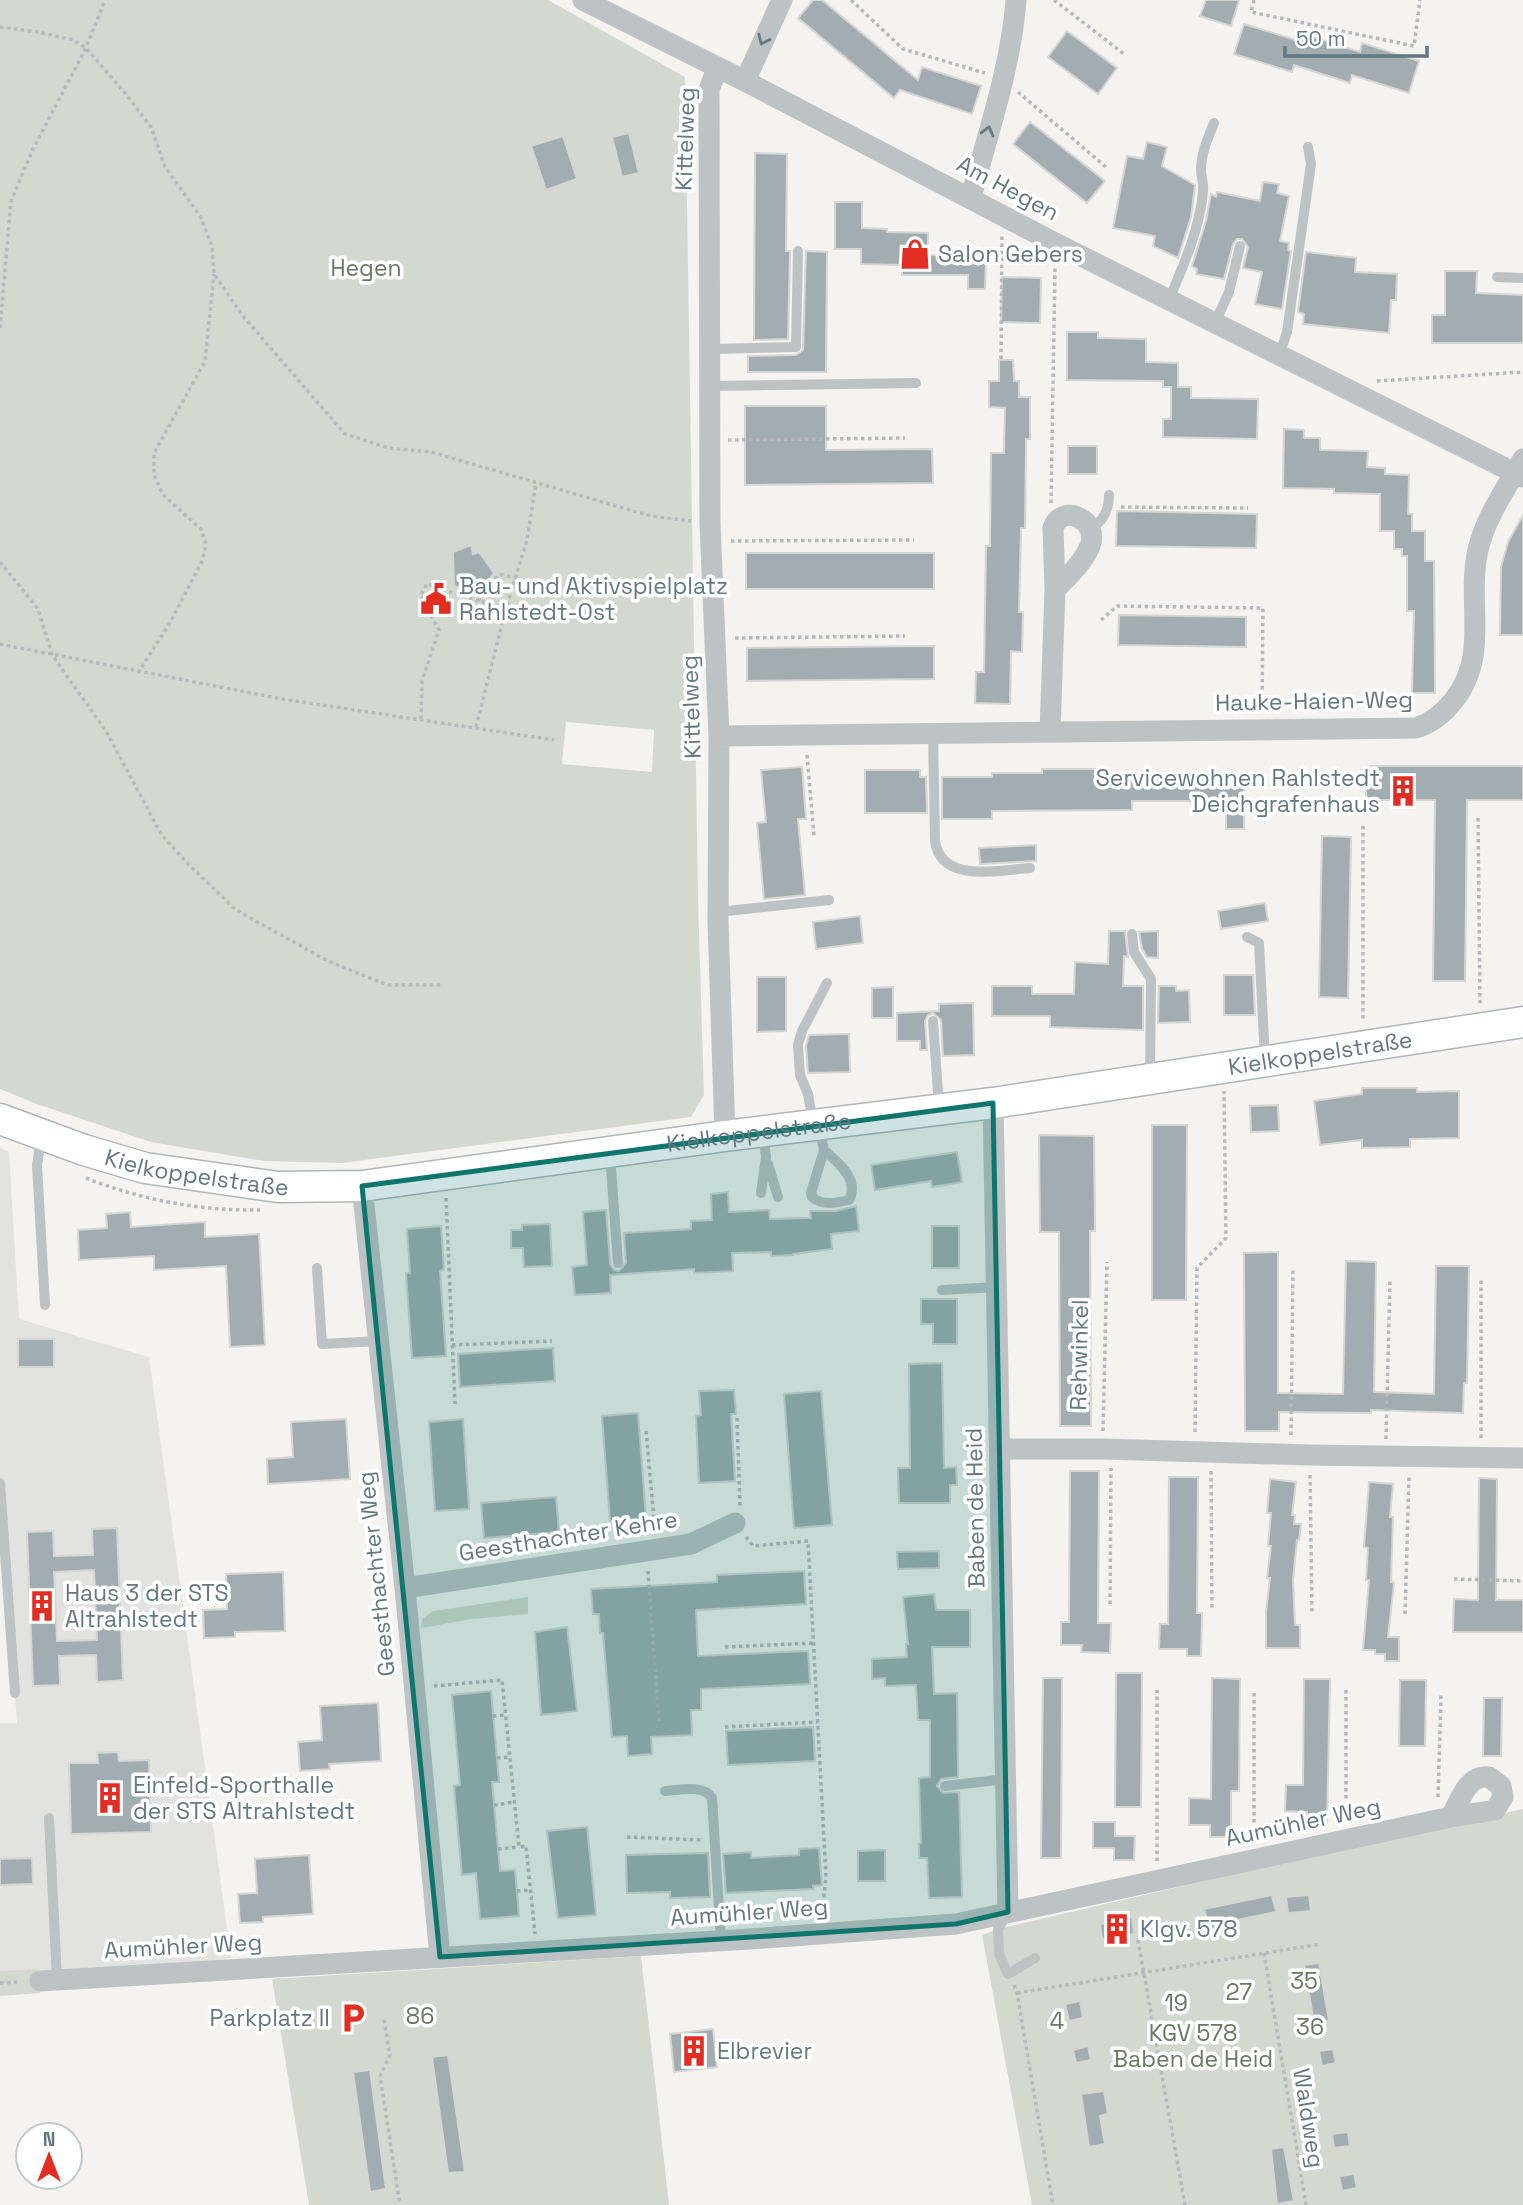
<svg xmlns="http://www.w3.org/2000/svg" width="1523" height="2205" font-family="'Space Grotesk',sans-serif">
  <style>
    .built { fill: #e2e3e1 }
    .green { fill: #d4d9cf; fill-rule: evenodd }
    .building { fill: #a1adb0; stroke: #d5d5d3; stroke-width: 2; fill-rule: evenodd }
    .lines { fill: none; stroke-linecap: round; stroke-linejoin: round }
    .secondary-casing { stroke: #afb6b9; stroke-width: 33 }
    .path { stroke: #b5b9bb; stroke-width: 3.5; stroke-dasharray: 3.5 3.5; stroke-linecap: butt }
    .lane { stroke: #bdc2c4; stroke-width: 10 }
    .street { stroke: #bdc2c4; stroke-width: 21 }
    .secondary { stroke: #fff; stroke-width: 30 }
    .oneway { stroke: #637981 }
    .marked { fill: #0f766e; fill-opacity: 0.2; stroke: #0f766e; stroke-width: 5; stroke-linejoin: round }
    .labels { text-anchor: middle; stroke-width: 7; stroke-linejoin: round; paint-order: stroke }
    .street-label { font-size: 23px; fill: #637981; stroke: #fff }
    .poi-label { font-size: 23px; fill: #637981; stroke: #fff; text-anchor: start }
    .park-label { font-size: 23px; fill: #6a7862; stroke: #fff }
  </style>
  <rect width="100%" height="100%" fill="#f4f3f0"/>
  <path class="built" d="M0 1148 9 1152 19 1319 149 1357 231 1958 57 1980 0 1983V1723H17L0 1500Z"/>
  <path class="green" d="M0 0H548L685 77 698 898 704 1095 691 1117 342 1163 264 1161 151 1142 37 1104 0 1089ZM566 722 654 730 652 772 562 764Z
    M528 1597V1614L472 1619 421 1628 422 1619 433 1611Z
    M1523 1809V2205H1032L982 1935 998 1929 1325 1853Z
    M641 1956 669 2205H309L272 1979Z
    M38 1969 40 1993 0 1996V1971Z"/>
  <path class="building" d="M813 0H822L918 80 922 67 981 86 972 114 900 90 894 98 798 18Z
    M1206 0H1239L1231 26 1200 16Z
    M1244 24 1302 42 1304 34 1360 52 1362 43 1419 61 1409 93 1352 75 1350 83 1294 65 1292 72 1234 54Z
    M1067 31 1117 68 1098 94 1048 57Z
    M1030 122 1105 181 1087 203 1013 144Z
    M629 133 639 173 622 177 612 137Z
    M563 136 577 179 546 190 531 146Z
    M1147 142 1167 147 1162 166 1195 185 1191 217 1178 258 1153 246 1155 236 1113 228 1127 156 1143 159Z
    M755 153 787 154 786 251H790L788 339 754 340Z
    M1263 182 1279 184 1277 193 1289 196 1280 241 1289 243 1288 250 1291 251 1282 309 1255 304 1262 272 1243 268 1248 247 1242 239H1237L1233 244 1224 279 1196 274 1197 269 1192 266 1206 221 1211 194 1216 197 1217 192 1260 201Z
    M835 202H862V228L887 229V232L928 233V255L986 256 985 289H968V275H902V265L861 264V249H835Z
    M806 251 827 252 826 372H748V356L796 355 803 350Z
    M1306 252 1356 258 1355 272 1397 274 1396 300H1391L1389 333 1303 324 1304 314 1298 312Z
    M1445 271H1477L1476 293 1523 295V343H1432V315H1445Z
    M1002 277 1041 278 1040 323 1001 322Z
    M1067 332H1098V338L1146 339V362L1178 363V387H1191V398L1258 399 1257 439 1163 437V419H1171V387H1163V381L1067 380Z
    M999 360H1013L1014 381H1019V397H1030V439H1026L1025 528H1021L1019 612H1023L1022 652 1011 651 1010 704 975 703 976 672H984L986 546H990L991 453H1004L1005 408 989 407V381H999Z
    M745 406H826V450L932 449 933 483 745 485Z
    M1284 429 1304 430V438H1320V450L1368 451 1367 467 1385 468V474L1409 475 1408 514H1412V531H1425V561H1434L1435 693H1412L1414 611H1407V556H1402V549H1394V531H1380V494L1334 493V489L1283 488Z
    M1068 446H1097V474H1068Z
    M1117 511 1257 514 1256 548 1116 546Z
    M1523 515V635H1500L1501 567 1508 542Z
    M471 545 473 554 479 552 494 573 478 594 454 586 453 552Z
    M746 553H934V589H746Z
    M1119 615 1246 617V647L1118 645Z
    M934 646V679L747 681V648Z
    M1366 766H1523V800H1467L1465 981H1433L1435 800H1366Z
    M802 767 806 819H798L805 895 764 899 757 823 766 822 761 770Z
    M1042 769H1095V774H1226V778H1244V829H1226V801H1132V810L992 811V819H942V777H992V773H1042Z
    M865 770H920V777H926L927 813H865Z
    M1322 836 1351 837 1348 998 1319 997Z
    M1036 845V861L980 864 979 848Z
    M1265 903 1268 921 1221 929 1218 911Z
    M860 916 863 943 816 949 813 922Z
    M1109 931H1125L1128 957 1124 956 1123 986H1143V1030L1050 1027V1016H992V986H1032V994H1074L1075 962 1108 964Z
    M1158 931V958L1147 957 1142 949 1139 932Z
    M1224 975H1253L1255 1015H1224Z
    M757 977H786V1031L757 1032Z
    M1159 986H1176V991L1189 990 1190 1022 1158 1023Z
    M893 987V1018H872V988Z
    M973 1003 974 1055 943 1056 941 1020 933 1013 928 1015 925 1021 927 1050H920V1041H897V1013L939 1011V1004Z
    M849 1034 850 1072 808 1073 806 1046 809 1035Z
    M1362 1088H1417V1092L1459 1091V1138L1410 1139V1147L1362 1148V1140L1320 1145 1314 1101 1362 1094Z
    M1278 1105 1279 1131 1251 1132 1250 1106Z
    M1152 1125H1187L1186 1300H1152Z
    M1039 1135 1094 1136 1095 1231H1090L1091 1426H1060L1059 1232H1040Z
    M957 1152 962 1182 932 1187 931 1181 875 1190 871 1165Z
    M728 1192 729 1212 769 1210 770 1219 811 1218 810 1211H836L856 1206 859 1231 831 1234 832 1249 793 1254V1255L771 1256V1252L732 1253 733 1271 694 1273V1269L610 1275 611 1293 575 1295 572 1267 587 1265 583 1212 606 1210 610 1264 614 1270 619 1271 626 1263 624 1233 691 1229V1221L712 1220 711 1194Z
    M130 1212 131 1227 205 1222V1237L259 1234 265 1345 230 1347 226 1266 154 1270V1256L79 1260 78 1230 107 1228 106 1214Z
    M550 1224 552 1266 524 1267 523 1248H511V1230H522V1225Z
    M441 1226 444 1270 440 1271 446 1356 412 1358 406 1273H410L407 1229Z
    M932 1226H959V1268H932Z
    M1278 1252V1393L1343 1394 1346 1261 1376 1262 1374 1392 1434 1394 1436 1266H1469L1467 1383H1464L1463 1413 1371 1410V1413L1279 1412V1431H1245L1244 1253Z
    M921 1299H957V1344H933V1324H921Z
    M18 1339H54V1367H18Z
    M553 1348 555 1381 460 1387 458 1354Z
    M942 1363 944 1468 956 1467 957 1485H950V1503H899L898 1468H910L909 1364Z
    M734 1390 736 1414H731L735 1481 699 1483 696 1416 701 1415 699 1391Z
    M821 1391 832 1525 794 1528 784 1394Z
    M638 1413 646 1519 610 1521 602 1416Z
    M346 1419 350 1479 268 1484 267 1459 293 1457 291 1422Z
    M463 1419 469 1509 435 1511 429 1422Z
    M1070 1471H1099L1098 1623H1111L1110 1653 1081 1652 1082 1645H1061V1622H1069Z
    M1169 1477H1198L1197 1613H1202L1201 1656H1187V1649H1159L1160 1624H1168Z
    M1479 1478 1497 1479 1496 1600H1523V1632H1453L1454 1599 1478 1600Z
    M1270 1479 1296 1482 1292 1515H1295L1294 1524H1301L1299 1540H1297L1293 1580 1295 1625H1300V1648H1266V1612L1270 1578H1267L1271 1546H1268L1271 1513H1267Z
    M1369 1482 1393 1484 1390 1517H1393L1391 1582 1394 1583 1388 1637H1399V1661H1385V1654H1375V1650H1363L1369 1580H1366L1368 1548 1364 1547Z
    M556 1497 559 1532 484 1538 481 1503Z
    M117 1528 123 1680 97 1682 96 1655 59 1656 60 1685 33 1686 27 1532 53 1531 54 1556 93 1555 92 1529ZM94 1570 97 1640 57 1641 54 1572Z
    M939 1551V1568L898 1569 897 1552Z
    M804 1571 806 1604 696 1610 698 1656 808 1651 810 1684 701 1689V1710H691L692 1735 651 1737 652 1754 628 1756 627 1736 612 1737 603 1633H600L599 1614H593L591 1589 717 1582V1575Z
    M283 1572 285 1631 235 1632V1637L204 1638 203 1610 227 1609 226 1574Z
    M934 1594 936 1610H970V1647H932L934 1694 957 1693 958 1777 941 1779 937 1786 943 1793 959 1792 962 1897 929 1898 927 1858H919V1844L921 1843 919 1778 930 1777V1720H918L916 1685 885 1686V1678L872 1679V1659L907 1657 906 1644H908L903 1597Z
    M567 1627 577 1711 541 1715 535 1632Z
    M1116 1673H1142L1141 1807H1115Z
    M1043 1678H1062L1061 1858H1041Z
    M1212 1678 1240 1679 1239 1791H1231V1837H1210V1825H1189V1798L1211 1799Z
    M1304 1679H1330L1327 1824H1307V1812L1285 1811 1286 1785H1303Z
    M1400 1680H1426L1425 1746H1399Z
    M491 1691 499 1782H492L500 1871 515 1870 519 1916 480 1919 476 1873 462 1875 454 1786 460 1785 452 1695Z
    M1484 1698H1502L1501 1756H1483Z
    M378 1703 381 1761 329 1764 330 1769 300 1771 298 1742 322 1740 320 1706Z
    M813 1727 815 1761 728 1765 726 1731Z
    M118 1752 119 1761 149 1760 151 1832 71 1834 69 1763H98L97 1753Z
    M1093 1822H1115V1836H1135L1134 1860H1114V1848H1093Z
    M587 1827 596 1915 558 1918 547 1831Z
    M819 1848 822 1885 813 1886V1889L726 1893 723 1854 751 1852V1858L799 1855V1849Z
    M885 1850V1881H858V1851Z
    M708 1853 710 1897 670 1898V1892L627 1893 626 1855Z
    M309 1855 313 1914 263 1917V1922L240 1923 238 1894 257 1893 255 1859Z
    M32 1858 33 1884 0 1885V1859Z
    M1272 1895 1276 1912 1232 1921V1927L1210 1931 1204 1909Z
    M1309 1895 1311 1911 1288 1913 1286 1897Z
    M1132 1917 1134 1934 1102 1939 1100 1924Z
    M1319 1963 1329 2021 1314 2023 1304 1965Z
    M1080 2001 1083 2018 1069 2021 1065 2004Z
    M713 2029 717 2067 674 2072 670 2034Z
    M1088 2046 1091 2060 1076 2063 1073 2050Z
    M1333 2049 1336 2063 1322 2066 1319 2051Z
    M448 2055 465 2172 448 2173 432 2057Z
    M370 2070 386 2189 370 2192 353 2072Z
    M1104 2091 1108 2114 1100 2116 1105 2144 1089 2147 1081 2094Z
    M1348 2132 1350 2146 1334 2148 1332 2134Z
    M1284 2147 1294 2201 1277 2204 1271 2149Z
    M1354 2174 1357 2188 1342 2191 1339 2176Z"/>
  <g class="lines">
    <defs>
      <g id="secondary">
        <path id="s1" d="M0 1119 84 1150 145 1168 278 1187 362 1186 725 1136 993 1103 1523 1022"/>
      </g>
    </defs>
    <use href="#secondary" class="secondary-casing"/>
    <path class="path" d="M851 0 903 49 985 73
      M1054 0 1124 54
      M1254 0 1251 12 1414 46 1420 0
      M0 27 38 32 73 40 86 48 125 93 151 127 165 167 200 216 212 246 214 274 242 315 345 434 388 448 431 452 651 516 691 521
      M1018 92 1107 168
      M0 328 11 201 33 149 86 48 105 0
      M1001 359 1002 235
      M1377 381 1523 372
      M728 440 905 438
      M1051 503 1055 266
      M1121 507 1248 508
      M731 541 914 540
      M0 562 38 609 52 655 106 731 161 834 188 864 236 910 326 960 387 985H441
      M505 608 478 601 499 574 516 578
      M1101 620 1117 606 1263 608 1262 712
      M735 638 905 636
      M0 644 282 699 554 740
      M138 673 171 621 203 559 206 544 201 529 163 495 154 475V453L205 361 214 274
      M421 719 422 681 439 630 420 596 427 584 478 601
      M476 727 506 608 527 540 536 483
      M807 755 814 836
      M1478 818 1480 1003
      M1363 826V1021
      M86 1178C141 1200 201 1211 260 1210
      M446 1198 455 1404
      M452 1345 552 1341
      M737 1418 740 1506
      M646 1431 655 1530
      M1103 1431 1107 1262
      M1195 1432 1197 1268 1226 1238 1224 1091
      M1291 1435 1293 1269
      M1481 1438V1279
      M1386 1439 1390 1280
      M1211 1471 1212 1611
      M1310 1475 1312 1613
      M746 1537 753 1546 808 1541 826 1877 822 1914
      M648 1571 659 1722
      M1454 1579 1523 1581
      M1110 1604 1111 1468
      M1405 1614 1409 1476
      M725 1647 814 1643
      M434 1686 502 1680 519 1847 526 1846 535 1934
      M1346 1690V1820
      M1254 1693V1840
      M493 1716 505 1715
      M725 1727 817 1722
      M497 1758 510 1757
      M1438 1797 1441 1695
      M494 1805 515 1802
      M627 1837 702 1840
      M498 1849 519 1847
      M1157 1861V1690
      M517 1891 531 1890
      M1138 1940 1185 2205
      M1264 1953 1306 2205
      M0 1983 20 1982
      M1014 1985 1017 1993 1053 2205
      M1017 1993 1321 1944
      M384 2020 390 2055 380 2076 400 2205"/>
    <path class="lane" d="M1497 277 1523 278
      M1169 300C1183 266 1200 229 1203 191 1204 184 1201 177 1201 170 1201 153 1208 138 1214 123
      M1215 323 1229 292 1240 246
      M710 349 796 347 798 251
      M1279 356 1287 332 1311 164 1308 147
      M710 386 916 383
      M1090 529C1104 521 1109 510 1109 495
      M933 733 935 841C941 884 999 870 1030 868
      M718 912 829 900
      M1132 934 1134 952 1151 979 1150 1078
      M1247 937 1259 943 1265 1060
      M933 1021 939 1107
      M813 1123 808 1094 800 1075 798 1045 802 1031 827 983
      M819 1127 824 1150 811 1193 812 1197C823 1206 836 1203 849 1200 860 1179 838 1163 824 1150
      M41 1138 37 1165 45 1305
      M610 1155 618 1263
      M768 1164 778 1197
      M761 1193 766 1157 763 1134
      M317 1268 322 1344 378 1341
      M942 1290 997 1287
      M0 1483 15 1693
      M945 1786 1006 1779
      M665 1791C679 1790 704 1784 712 1798L721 1940
      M49 1818 57 1980
      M1007 1914 998 1929 999 1954 1008 1974 1035 1958"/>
    <path class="street" d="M583 0 745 81 1055 243 1523 477
      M717 68 709 90 710 524 719 736 718 922 725 1136
      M745 81 782 0
      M971 197C988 133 1011 67 1016 0
      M1050 731 1055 590 1053 528C1062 502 1100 520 1090 546 1083 563 1067 577 1055 590
      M719 736 1416 728C1432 723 1444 713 1454 700 1490 655 1466 601 1478 550 1485 518 1507 487 1523 459
      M993 1103 1008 1912
      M362 1186 405 1588 440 1957
      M1000 1449H1103L1309 1455 1523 1458
      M405 1588 691 1544 735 1523
      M40 1981 750 1939 956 1924 1451 1817 1495 1810 1503 1797 1501 1786 1489 1777C1467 1774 1460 1801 1451 1817"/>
    <use href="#secondary" class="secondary"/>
  </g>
  <defs><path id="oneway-chevron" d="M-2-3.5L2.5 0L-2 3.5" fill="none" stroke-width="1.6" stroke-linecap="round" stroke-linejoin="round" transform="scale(1.75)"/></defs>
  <g class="oneway">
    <use href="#oneway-chevron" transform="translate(763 40) rotate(115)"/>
    <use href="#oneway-chevron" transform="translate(988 131) rotate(-75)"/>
  </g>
  <path class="marked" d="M993 1103 1008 1912 956 1924 440 1957 362 1186Z"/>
  <defs>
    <symbol id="shop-bare" viewBox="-9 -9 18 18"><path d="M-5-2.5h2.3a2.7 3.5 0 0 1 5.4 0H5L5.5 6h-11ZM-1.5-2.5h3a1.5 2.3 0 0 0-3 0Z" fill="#e22e22" stroke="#fff" stroke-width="2.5" paint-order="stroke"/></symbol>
    <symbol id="civic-bare" viewBox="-9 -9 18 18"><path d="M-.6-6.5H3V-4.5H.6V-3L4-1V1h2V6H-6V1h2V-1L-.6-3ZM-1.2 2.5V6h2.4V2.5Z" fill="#e22e22" stroke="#fff" stroke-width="2.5" paint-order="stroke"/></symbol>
    <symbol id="building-bare" viewBox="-9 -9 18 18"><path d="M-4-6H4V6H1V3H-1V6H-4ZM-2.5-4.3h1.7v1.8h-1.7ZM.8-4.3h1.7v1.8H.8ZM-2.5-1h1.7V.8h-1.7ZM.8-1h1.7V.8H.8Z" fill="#e22e22" stroke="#fff" stroke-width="2.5" paint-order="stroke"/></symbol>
    <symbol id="parking-bare" viewBox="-9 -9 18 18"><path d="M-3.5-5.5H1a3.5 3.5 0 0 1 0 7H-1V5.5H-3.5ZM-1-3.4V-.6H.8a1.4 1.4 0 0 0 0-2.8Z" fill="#e22e22" stroke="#fff" stroke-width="2.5" paint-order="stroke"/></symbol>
  </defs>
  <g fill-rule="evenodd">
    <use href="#shop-bare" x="893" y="232" width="44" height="44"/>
    <use href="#civic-bare" x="414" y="577" width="44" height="44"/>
    <use href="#building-bare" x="1381" y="769" width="44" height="44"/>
    <use href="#building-bare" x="20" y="1584" width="44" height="44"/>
    <use href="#building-bare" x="88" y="1776" width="44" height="44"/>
    <use href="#building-bare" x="1095" y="1907" width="44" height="44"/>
    <use href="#parking-bare" x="331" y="1996" width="44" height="44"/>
    <use href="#building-bare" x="672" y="2029" width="44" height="44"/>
  </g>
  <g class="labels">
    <g class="street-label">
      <text transform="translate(685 139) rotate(-88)" y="8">Kittelweg</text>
      <text transform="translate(1008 188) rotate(28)" y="8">Am Hegen</text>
      <text transform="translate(1314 701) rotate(-1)" y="8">Hauke-Haien-Weg</text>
      <text transform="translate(691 707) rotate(-92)" y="8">Kittelweg</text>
      <text dy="8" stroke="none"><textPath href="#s1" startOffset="1339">Kielkoppelstraße</textPath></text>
      <text dy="8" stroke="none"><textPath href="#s1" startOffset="772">Kielkoppelstraße</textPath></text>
      <text dy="8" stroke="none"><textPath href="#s1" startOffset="205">Kielkoppelstraße</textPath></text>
      <text transform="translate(1079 1355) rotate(-89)" y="8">Rehwinkel</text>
      <text transform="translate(975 1508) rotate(-91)" y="8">Baben de Heid</text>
      <text transform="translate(568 1536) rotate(-9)" y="8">Geesthachter Kehre</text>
      <text transform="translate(376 1574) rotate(-96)" y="8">Geesthachter Weg</text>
      <text transform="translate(1303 1822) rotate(-12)" y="8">Aumühler Weg</text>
      <text transform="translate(749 1912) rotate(-4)" y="8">Aumühler Weg</text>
      <text transform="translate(183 1946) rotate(-3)" y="8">Aumühler Weg</text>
      <text transform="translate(1309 2118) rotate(81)" y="8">Waldweg</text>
    </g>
    <g class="poi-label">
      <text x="938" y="262">Salon Gebers</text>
      <text x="459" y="594">Bau- und Aktivspielplatz<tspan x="459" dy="26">Rahlstedt-Ost</tspan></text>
      <text x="1380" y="786" text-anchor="end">Servicewohnen Rahlstedt<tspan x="1380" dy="26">Deichgrafenhaus</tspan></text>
      <text x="65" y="1601">Haus 3 der STS<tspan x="65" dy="26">Altrahlstedt</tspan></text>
      <text x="133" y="1793">Einfeld-Sporthalle<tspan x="133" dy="26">der STS Altrahlstedt</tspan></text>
      <text x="1140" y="1937">Klgv. 578</text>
      <text x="330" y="2026" text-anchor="end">Parkplatz II</text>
      <text x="717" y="2059">Elbrevier</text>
    </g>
    <g class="park-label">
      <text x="366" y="276">Hegen</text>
      <text x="1304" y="1989">35</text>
      <text x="1239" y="2000">27</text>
      <text x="1176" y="2011">19</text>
      <text x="420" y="2024">86</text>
      <text x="1057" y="2029">4</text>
      <text x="1310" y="2035">36</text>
      <text x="1193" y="2041">KGV 578<tspan x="1193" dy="26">Baben de Heid</tspan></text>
    </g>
  </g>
  <g transform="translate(49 2156)"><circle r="33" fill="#ffffff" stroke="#c1c9cd" stroke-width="2"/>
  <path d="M0-5L12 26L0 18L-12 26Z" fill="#e22e22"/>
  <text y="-10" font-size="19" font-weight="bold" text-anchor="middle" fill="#637981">N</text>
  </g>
  <path d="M1285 46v10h142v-10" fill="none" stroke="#637981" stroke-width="3.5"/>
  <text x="1296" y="46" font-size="21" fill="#637981" stroke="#ffffff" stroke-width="5" paint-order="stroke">50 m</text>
</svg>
